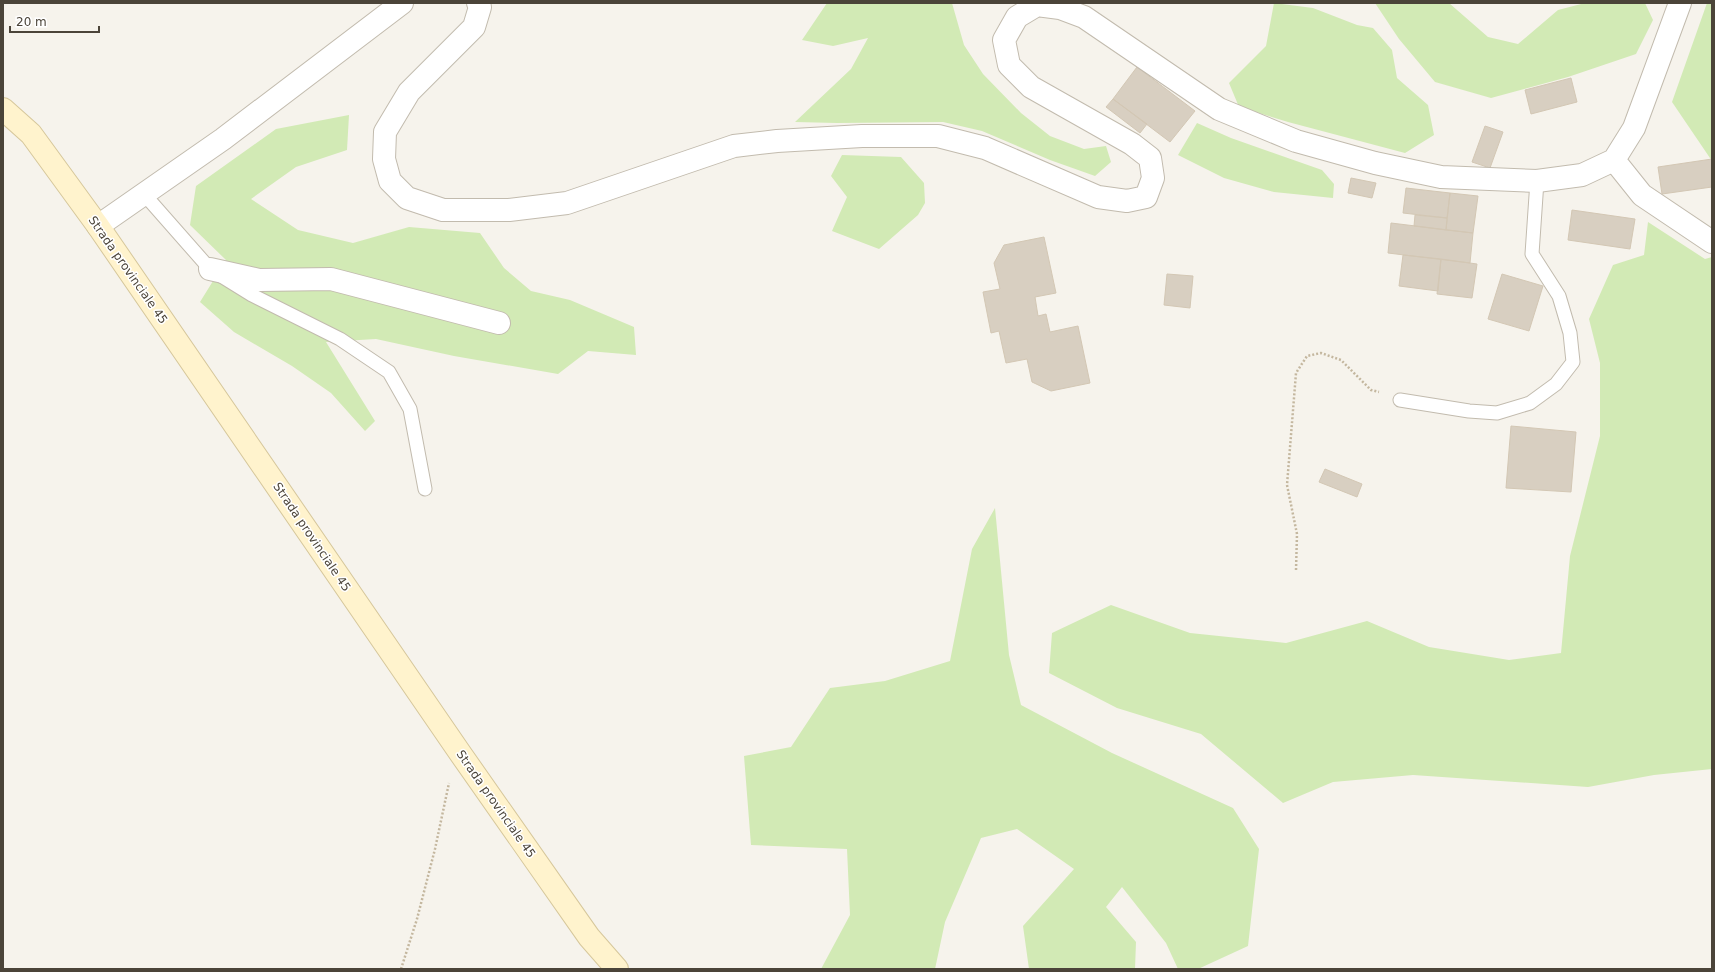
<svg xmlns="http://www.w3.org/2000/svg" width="1715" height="972" font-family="'DejaVu Sans',sans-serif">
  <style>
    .green { fill: #d2eab5 }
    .building { fill: #d8cfc1; stroke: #d3c7b4 }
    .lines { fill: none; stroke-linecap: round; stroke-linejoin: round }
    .lane-casing { stroke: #c2bbae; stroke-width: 15 }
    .street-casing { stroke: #c2bbae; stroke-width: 24 }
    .secondary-casing { stroke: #d6c79b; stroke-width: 24 }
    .path { stroke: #c4b79f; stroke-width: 2.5; stroke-dasharray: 2 2; stroke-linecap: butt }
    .lane { stroke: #fff; stroke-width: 13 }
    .street { stroke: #fff; stroke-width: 22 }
    .secondary { stroke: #fff3cd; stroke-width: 22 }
    .labels { text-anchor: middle; stroke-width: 3; stroke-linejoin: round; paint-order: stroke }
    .street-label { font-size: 12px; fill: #4b4439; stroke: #fff }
  </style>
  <rect width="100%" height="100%" fill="#f6f3ec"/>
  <path class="green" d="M827 3H952L964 45 983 74 1021 113 1050 136 1084 149 1106 146 1111 162 1095 176 1050 160 982 131 943 122 837 123 795 122 851 69 868 38 833 46 802 40Z
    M1274 3 1313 8 1357 25 1373 28 1392 50 1397 78 1428 105 1434 135 1405 153 1288 122 1239 107 1229 83 1266 46Z
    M1375 3H1449L1488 37 1518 44 1558 10 1585 3H1645L1653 20 1636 54 1568 77 1491 98 1435 82 1399 39Z
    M1707 3H1712V161L1672 102Z
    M349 115 347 150 296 167 251 199 298 230 353 243 409 227 480 233 504 268 531 291 570 300 634 327 636 355 588 351 558 374 454 356 376 339 326 342 375 421 365 431 331 393 292 366 234 332 200 302 226 260 190 225 196 186 276 129Z
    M1197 123 1231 138 1322 170 1334 184 1333 198 1274 192 1224 178 1178 155Z
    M842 155 901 157 924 183 925 203 918 215 879 249 832 231 847 197 831 176Z
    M1648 222 1705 259 1712 257V769L1654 775 1588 787 1413 775 1333 782 1283 803 1201 734 1117 708 1049 673 1052 633 1111 605 1190 633 1286 643 1367 621 1429 647 1509 660 1561 653 1570 556 1600 436V363L1589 319 1613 265 1644 255Z
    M995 508 1009 655 1021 705 1112 753 1233 808 1259 849 1248 946 1198 969H1178L1166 943 1122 887 1106 907 1136 942 1135 969H1029L1023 926 1074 869 1017 829 981 838 945 922 935 969H821L850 915 847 849 751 845 744 756 791 747 830 688 885 681 950 661 972 549Z"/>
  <path class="building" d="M1137 67 1195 111 1170 142 1113 99Z
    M1571 78 1577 102 1531 114 1525 90Z
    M1113 99 1147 124 1140 133 1106 107Z
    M1485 126 1503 132 1490 168 1472 162Z
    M1712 159V187L1662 194 1658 167Z
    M1351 178 1376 183 1372 198 1348 193Z
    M1406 188 1450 193 1447 218 1403 213Z
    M1450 193 1478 196 1473 233 1446 230Z
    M1572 210 1635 219 1630 249 1568 240Z
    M1415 215 1447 218 1446 230 1414 226Z
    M1391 223 1473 233 1470 263 1388 253Z
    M1044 237 1056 293 1035 297 1038 316 1046 314 1050 332 1078 326 1090 383 1051 391 1032 382 1027 359 1006 363 999 331 991 333 983 292 1000 289 994 263 1004 245Z
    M1403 255 1441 259 1438 291 1399 286Z
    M1441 259 1477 264 1472 298 1437 294Z
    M1167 274 1193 276 1190 308 1164 305Z
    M1502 274 1543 286 1529 331 1488 319Z
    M1511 426 1576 432 1571 492 1506 488Z
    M1325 469 1362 484 1357 497 1319 482Z"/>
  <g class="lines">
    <defs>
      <path id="lane" d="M144 194 210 269 252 295 340 339 389 372 410 409 425 489
        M1400 400 1469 411 1497 413 1530 403 1556 384 1573 362 1570 333 1559 296 1532 254 1537 181"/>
      <path id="street" d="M478 3 480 7 474 27 409 92 385 132 384 159 390 181 407 198 443 210H509L567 203 734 146 777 141 862 136H938L985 148 1098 197 1127 201 1146 197 1153 178 1150 158 1132 144 1031 87 1009 65 1004 40 1017 17 1037 5 1060 8 1084 17 1219 109 1296 141 1375 163 1441 177 1537 181 1582 175 1614 160 1634 128 1680 3
        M1614 160 1642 195 1712 242
        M98 226 223 139 402 3
        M210 269 259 280 331 279 499 323"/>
      <path id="secondary" d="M3 109 31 134 98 226 460 753 589 937 617 969"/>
    </defs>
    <use href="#lane" class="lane-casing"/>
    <use href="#street" class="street-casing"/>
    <use href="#secondary" class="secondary-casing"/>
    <path class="path" d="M1296 570 1297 534 1287 485 1296 373 1307 356 1321 353 1341 360 1371 390 1379 392
      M401 969 417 919 435 849 449 783"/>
    <use href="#lane" class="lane"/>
    <use href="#street" class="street"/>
    <use href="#secondary" class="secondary"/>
  </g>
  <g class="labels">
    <g class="street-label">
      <text transform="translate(128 270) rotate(55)" y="4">Strada provinciale 45</text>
      <text transform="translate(312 537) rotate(56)" y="4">Strada provinciale 45</text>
      <text transform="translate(496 804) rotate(55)" y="4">Strada provinciale 45</text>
    </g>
  </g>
  <rect width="1715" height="972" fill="none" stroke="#4b4439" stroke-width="8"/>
  <path d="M10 26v6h89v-6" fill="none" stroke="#4b4439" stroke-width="2"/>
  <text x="16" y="26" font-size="12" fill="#4b4439" stroke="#ffffff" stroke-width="3" paint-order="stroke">20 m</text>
</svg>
